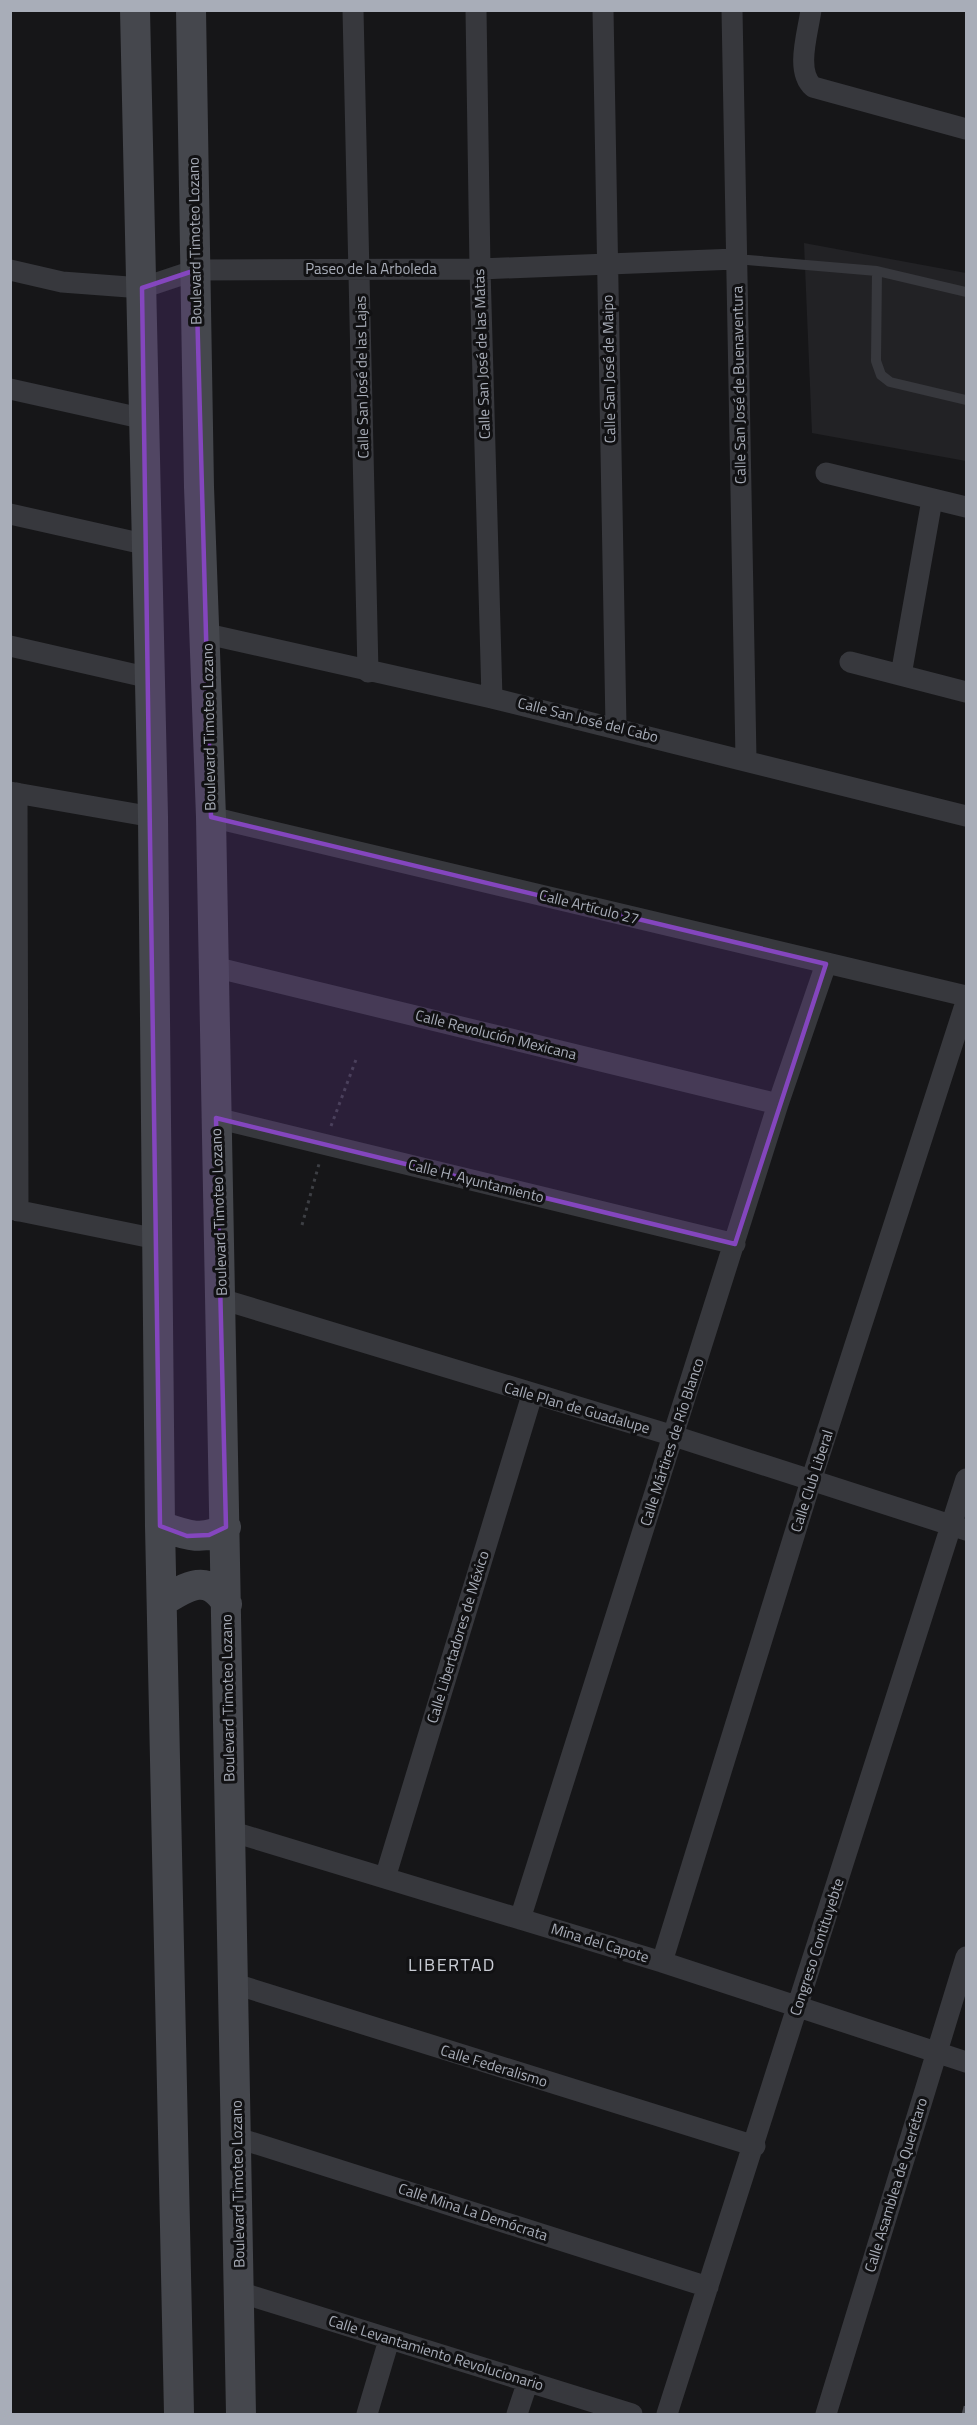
<svg xmlns="http://www.w3.org/2000/svg" width="977" height="2425" font-family="'Titillium Web',sans-serif">
  <style>
    .built { fill: #222225 }
    .lines { fill: none; stroke-linecap: round; stroke-linejoin: round }
    .path { stroke: #3d3f44; stroke-width: 3; stroke-dasharray: 3 4.5; stroke-linecap: butt }
    .service { stroke: #37383d; stroke-width: 10 }
    .minor { stroke: #37383d; stroke-width: 21 }
    .secondary { stroke: #45474d; stroke-width: 30 }
    .rail { stroke: #4a4c52; stroke-width: 4.5; stroke-dasharray: 8 6; stroke-linecap: butt }
    .marked { fill: #8446be; fill-opacity: 0.2; stroke: #8446be; stroke-width: 4.5; stroke-linejoin: round }
    .labels { text-anchor: middle; stroke-width: 6; stroke-linejoin: round; paint-order: stroke }
    .street-label { font-size: 15px; fill: #a8adb8; stroke: #111113 }
    .quarter-label { font-size: 18px; letter-spacing: 1.5px; fill: #c9ccd4; stroke: #111113 }
  </style>
  <rect width="100%" height="100%" fill="#161618"/>
  <path class="built" d="M804 243 966 273V461L812 433Z"/>
  <g class="lines">
    <path class="path" d="M331 1126 357 1057
      M302 1225 319 1164"/>
    <path class="service" d="M736 259 877 271 966 292
      M877 271 876 361 881 375 890 382 966 400"/>
    <path class="minor" d="M353 10 368 672
      M476 10 480 269 492 698
      M603 10 616 727
      M732 10 746 759
      M811 10C808 33 795 71 813 87L966 129
      M10 270 62 282 142 288 196 270 480 269 736 259
      M10 389 145 419
      M826 473 966 507
      M10 514 148 545
      M207 634 492 698 966 816
      M10 646 150 678
      M850 662 966 692
      M901 675 932 500
      M10 792 153 817
      M17 793 18 1211
      M211 817 966 996
      M214 967 778 1104
      M216 1118 735 1244
      M10 1209 157 1239
      M221 1299 674 1436 966 1530
      M230 1831 662 1962 966 2062
      M385 1878 532 1395
      M520 1919 778 1104 826 964
      M662 1962 811 1481 966 1002
      M235 1984 755 2146
      M238 2138 708 2287
      M239 2292 632 2414
      M367 2414 389 2340
      M517 2414 528 2381
      M667 2414 966 1479
      M826 2414 966 1957"/>
    <path class="secondary" d="M135 10 153 817 160 1526 179 2414
      M191 10 199 487 211 817 241 2414
      M160 1526C183 1534 204 1543 226 1527
      M162 1602C187 1586 208 1572 227 1604"/>
    <path class="rail" d="M964 2414 966 2406"/>
  </g>
  <path class="marked" d="M196 270 211 817 826 964 735 1244 216 1118 226 1527 209 1535 187 1536 160 1526 142 288Z"/>
  <g class="labels">
    <g class="street-label">
      <text transform="translate(195 241) rotate(-91)" y="5">Boulevard Timoteo Lozano</text>
      <text x="371" y="274">Paseo de la Arboleda</text>
      <text transform="translate(482 354) rotate(-92)" y="5">Calle San José de las Matas</text>
      <text transform="translate(609 369) rotate(-91)" y="5">Calle San José de Maipo</text>
      <text transform="translate(362 377) rotate(-91)" y="5">Calle San José de las Lajas</text>
      <text transform="translate(739 385) rotate(-91)" y="5">Calle San José de Buenaventura</text>
      <text transform="translate(588 720) rotate(14)" y="5">Calle San José del Cabo</text>
      <text transform="translate(209 727) rotate(-91)" y="5">Boulevard Timoteo Lozano</text>
      <text transform="translate(589 907) rotate(14)" y="5">Calle Artículo 27</text>
      <text transform="translate(496 1035) rotate(14)" y="5">Calle Revolución Mexicana</text>
      <text transform="translate(476 1181) rotate(14)" y="5">Calle H. Ayuntamiento</text>
      <text transform="translate(219 1212) rotate(-92)" y="5">Boulevard Timoteo Lozano</text>
      <text transform="translate(577 1408) rotate(16)" y="5">Calle Plan de Guadalupe</text>
      <text transform="translate(672 1442) rotate(-72)" y="5">Calle Mártires de Río Blanco</text>
      <text transform="translate(812 1481) rotate(-72)" y="5">Calle Club Liberal</text>
      <text transform="translate(458 1637) rotate(-73)" y="5">Calle Libertadores de México</text>
      <text transform="translate(228 1698) rotate(-91)" y="5">Boulevard Timoteo Lozano</text>
      <text transform="translate(600 1943) rotate(17)" y="5">Mina del Capote</text>
      <text transform="translate(817 1947) rotate(-72)" y="5">Congreso Contituyebte</text>
      <text transform="translate(494 2066) rotate(17)" y="5">Calle Federalismo</text>
      <text transform="translate(238 2184) rotate(-91)" y="5">Boulevard Timoteo Lozano</text>
      <text transform="translate(896 2185) rotate(-73)" y="5">Calle Asamblea de Querétaro</text>
      <text transform="translate(473 2212) rotate(18)" y="5">Calle Mina La Demócrata</text>
      <text transform="translate(436 2353) rotate(17)" y="5">Calle Levantamiento Revolucionario</text>
    </g>
    <g class="quarter-label">
      <text x="452" y="1971">LIBERTAD</text>
    </g>
  </g>
  <rect width="977" height="2425" fill="none" stroke="#a8adb8" stroke-width="24"/>
</svg>
